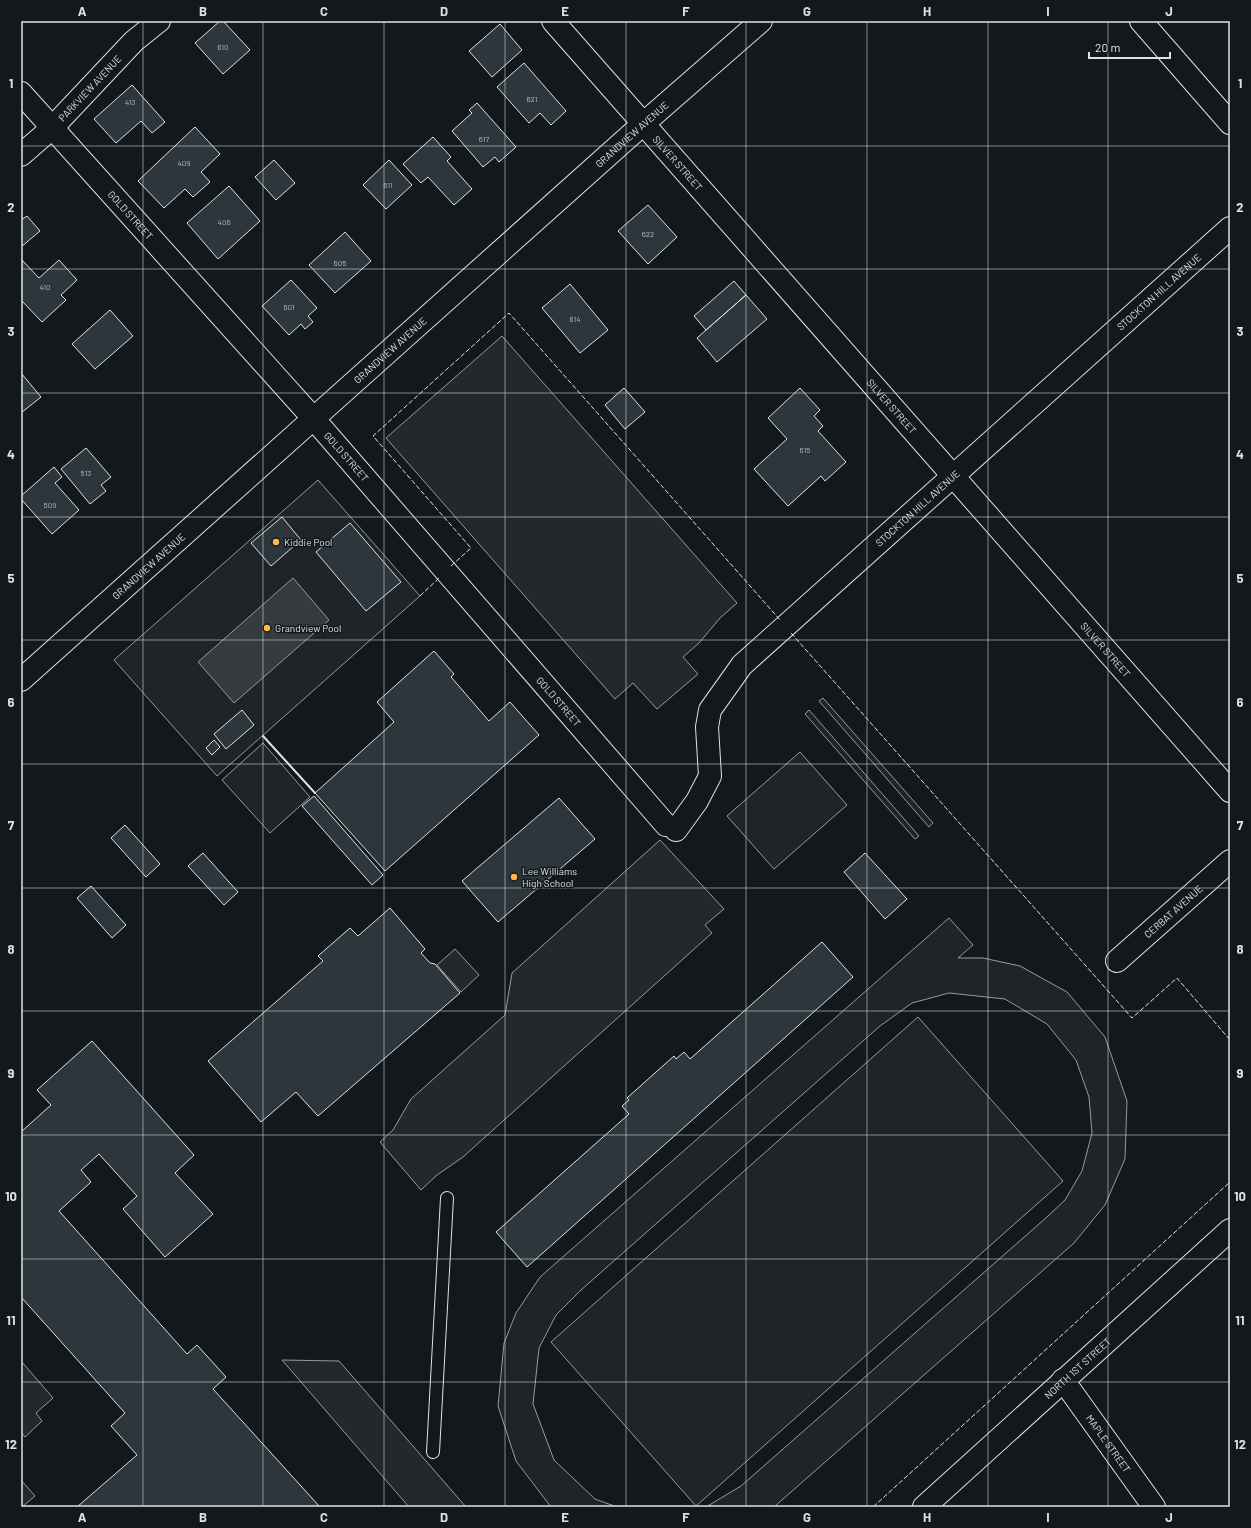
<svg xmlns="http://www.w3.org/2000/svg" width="1251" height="1528" font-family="Barlow,sans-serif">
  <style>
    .green { fill: #202428; stroke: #939e99 }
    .parking { fill: #24282b; stroke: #939e99 }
    .water { fill: #363b3e; stroke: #939e99 }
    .building { fill: #2c363c; stroke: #d8e6dc }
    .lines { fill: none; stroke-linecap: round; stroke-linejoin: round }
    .lane-casing { stroke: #d8e6dc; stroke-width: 14 }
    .street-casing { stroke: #d8e6dc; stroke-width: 24 }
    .secondary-casing { stroke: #d8e6dc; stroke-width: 24 }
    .lane { stroke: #14181c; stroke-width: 12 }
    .street { stroke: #14181c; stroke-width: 22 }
    .secondary { stroke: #14181c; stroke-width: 22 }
    .fence { stroke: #d8e6dc; stroke-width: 1; stroke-dasharray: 5 2; stroke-linecap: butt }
    .wall { stroke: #d8e6dc; stroke-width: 2 }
    .grid { fill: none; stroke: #d8e6dc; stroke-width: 1; stroke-opacity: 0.55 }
    .poi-dot { fill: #ffb74d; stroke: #14181c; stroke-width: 1.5 }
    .labels { text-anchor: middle; stroke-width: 3; stroke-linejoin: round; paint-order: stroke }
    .number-label { font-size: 8px; fill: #adbab4 }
    .street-label { font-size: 10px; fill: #d8e6dc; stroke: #14181c }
    .poi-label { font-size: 10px; fill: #d8e6dc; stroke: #14181c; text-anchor: start }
    .neatline { fill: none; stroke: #d8e6dc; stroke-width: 1.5 }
    .grid-label { font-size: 13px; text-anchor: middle; font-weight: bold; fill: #d8e6dc }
  </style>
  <rect width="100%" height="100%" fill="#14181c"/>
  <path class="green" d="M318 480 420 596 217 776 114 660Z
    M823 698 933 823 929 827 819 701Z
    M809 710 919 836 915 839 805 714Z
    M263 743 310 797 270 833 222 780Z
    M800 752 847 805 774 869 727 816Z
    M949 918 973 945 958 958H983L1020 966 1067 992 1105 1037 1127 1101 1125 1159 1105 1205 1074 1243 774 1507H706L741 1486 1047 1217 1065 1200 1082 1171 1092 1133 1089 1097 1076 1060 1047 1024 1005 999 949 993 912 1003 880 1026 581 1290 556 1315 539 1348 533 1404 554 1460 595 1499 617 1507H551L516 1461 498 1406 504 1343 516 1313 540 1277Z
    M918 1017 1063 1181 696 1506 551 1342Z"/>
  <path class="parking" d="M502 336 737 603 720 618 699 643 683 657 698 674 657 709 633 683 615 699 386 438Z
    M660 840 724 909 705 925 712 933 463 1157 437 1175 421 1190 380 1142 393 1130 411 1099 505 1015 512 973Z
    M455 949 479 975 461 992 437 965Z
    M282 1360 339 1361 466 1507H409Z
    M21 1361 53 1398 36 1413 42 1421 25 1437 21 1432Z
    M21 1480 35 1496 22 1507H21Z"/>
  <path class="water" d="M293 578 329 620 234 703 198 662Z"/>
  <path class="building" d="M220 21H223L250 50 223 74 195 43Z
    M500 24 522 50 492 77 469 51Z
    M524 63 566 111 551 125 540 113 529 123 497 87Z
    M132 85 165 122 152 133 141 121 116 143 94 119Z
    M477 103 516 147 499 162 495 157 483 167 452 131 472 113 469 110Z
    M195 127 220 154 201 172 210 182 193 197 185 189 164 208 138 181Z
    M433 137 451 157 447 161 472 189 454 205 428 177 421 183 403 164Z
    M274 160 295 183 276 200 255 177Z
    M389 160 412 185 386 209 363 185Z
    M229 186 260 221 218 259 187 223Z
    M648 205 677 237 648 264 618 231Z
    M27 216 40 231 21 247V220Z
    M345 232 371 261 335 293 309 265Z
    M22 260 39 278 59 260 77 280 61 295 66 300 42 322 21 300Z
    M291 280 317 308 308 316 313 322 305 329 301 324 289 335 262 306Z
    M734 281 746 295 706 330 694 316Z
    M570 284 608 330 580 353 542 308Z
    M746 295 767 319 717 362 697 338Z
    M110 310 133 336 95 369 72 344Z
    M21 373 41 397 21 413Z
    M624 388 645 412 625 429 605 405Z
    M800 388 820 410 814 416 823 426 818 431 846 462 825 481 821 476 788 506 754 469 787 439 768 418Z
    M86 448 111 477 101 485 106 491 90 504 61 469Z
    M54 467 62 477 55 483 79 510 52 534 21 499V496Z
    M282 517 301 540 271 566 251 543Z
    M350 523 401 582 366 611 316 552Z
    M434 651 454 674 451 677 489 721 510 702 539 735 385 871 315 793 394 722 377 702Z
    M242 710 254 725 226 749 214 734Z
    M214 740 220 747 212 755 206 748Z
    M314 796 383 875 372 885 302 806Z
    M559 798 595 839 498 922 462 881Z
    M125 825 160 864 146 877 111 838Z
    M203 853 238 892 224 905 188 866Z
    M865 853 907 899 885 919 844 872Z
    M91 886 126 925 112 938 77 898Z
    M390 908 425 949 421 953 430 963 435 964 460 993 318 1116 296 1092 261 1122 208 1061 323 961 318 956 350 928 358 936Z
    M822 942 853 977 527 1267 496 1232 629 1114 622 1106 629 1100 627 1098 674 1056 676 1059 684 1052 690 1059Z
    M92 1041 194 1155 175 1173 213 1214 165 1257 123 1209 137 1196 99 1154 81 1170 91 1182 59 1211 187 1354 197 1345 226 1377 213 1389 320 1507H77L137 1455 111 1426 125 1413 21 1297V1132L51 1105 37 1090Z"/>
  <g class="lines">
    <defs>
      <path id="lane" d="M433 1452 447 1198"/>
      <g id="street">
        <path id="s1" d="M553 21 1230 791"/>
        <path d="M1141 21 1230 123"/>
        <path id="s2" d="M21 93 313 418 666 825"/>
        <path id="s3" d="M21 155 52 128 134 41 159 21"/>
        <path id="s4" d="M676 830 697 801 710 776 707 727 710 710 742 665 1230 228"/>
        <path id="s5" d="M1117 961 1230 861"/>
        <path id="s6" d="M1063 1380 1154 1507"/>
        <path id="s7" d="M924 1507 1230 1230"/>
      </g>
      <g id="secondary">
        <path id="s8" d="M21 680 643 124 761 21"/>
      </g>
    </defs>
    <use href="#lane" class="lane-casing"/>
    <use href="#street" class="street-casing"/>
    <use href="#secondary" class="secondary-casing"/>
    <use href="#lane" class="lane"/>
    <use href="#street" class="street"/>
    <use href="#secondary" class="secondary"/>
    <path class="fence" d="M451 566 471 548 373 436 509 313 781 621
      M420 596 440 577
      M791 633 1132 1018 1177 978 1230 1040
      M873 1507 1230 1182"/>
    <path class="wall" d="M263 736 315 793"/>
  </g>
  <path class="grid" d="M143 21V1507M263 21V1507M384 21V1507M505 21V1507M626 21V1507M746 21V1507M867 21V1507M988 21V1507M1108 21V1507M21 146H1230M21 269H1230M21 393H1230M21 517H1230M21 640H1230M21 764H1230M21 888H1230M21 1011H1230M21 1135H1230M21 1259H1230M21 1382H1230"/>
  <g class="poi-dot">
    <circle cx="276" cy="542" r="4"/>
    <circle cx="267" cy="628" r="4"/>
    <circle cx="514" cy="877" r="4"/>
  </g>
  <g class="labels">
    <g class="number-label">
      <text x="223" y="50">610</text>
      <text x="532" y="102">621</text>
      <text x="130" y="105">413</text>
      <text x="484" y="142">617</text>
      <text x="184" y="166">409</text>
      <text x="388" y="188">611</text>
      <text x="224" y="225">406</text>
      <text x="648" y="237">622</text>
      <text x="340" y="266">605</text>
      <text x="45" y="290">410</text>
      <text x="289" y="310">601</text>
      <text x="575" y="322">614</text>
      <text x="805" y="453">615</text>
      <text x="86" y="476">513</text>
      <text x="50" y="508">509</text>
    </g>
    <g class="street-label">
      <text dy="4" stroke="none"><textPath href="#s3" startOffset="96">PARKVIEW AVENUE</textPath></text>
      <text dy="4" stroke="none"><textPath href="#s8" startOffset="819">GRANDVIEW AVENUE</textPath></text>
      <text dy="4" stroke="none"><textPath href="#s1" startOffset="189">SILVER STREET</textPath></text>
      <text dy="4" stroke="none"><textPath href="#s2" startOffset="164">GOLD STREET</textPath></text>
      <text dy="4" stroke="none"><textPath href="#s4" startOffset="745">STOCKTON HILL AVENUE</textPath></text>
      <text dy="4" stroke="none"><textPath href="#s8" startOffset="495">GRANDVIEW AVENUE</textPath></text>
      <text dy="4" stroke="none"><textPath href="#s1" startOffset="513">SILVER STREET</textPath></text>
      <text dy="4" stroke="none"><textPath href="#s2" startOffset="488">GOLD STREET</textPath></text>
      <text dy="4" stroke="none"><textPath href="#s4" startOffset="421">STOCKTON HILL AVENUE</textPath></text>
      <text dy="4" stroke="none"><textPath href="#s8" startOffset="171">GRANDVIEW AVENUE</textPath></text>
      <text dy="4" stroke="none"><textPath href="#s1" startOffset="837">SILVER STREET</textPath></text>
      <text dy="4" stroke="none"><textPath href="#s2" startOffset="812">GOLD STREET</textPath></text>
      <text dy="4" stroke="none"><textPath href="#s5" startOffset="75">CERBAT AVENUE</textPath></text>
      <text dy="4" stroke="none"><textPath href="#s7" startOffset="207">NORTH 1ST STREET</textPath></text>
      <text dy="4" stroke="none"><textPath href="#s6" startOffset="78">MAPLE STREET</textPath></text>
    </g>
    <g class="poi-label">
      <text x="284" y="546">Kiddie Pool</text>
      <text x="275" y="632">Grandview Pool</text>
      <text x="522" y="875">Lee Williams<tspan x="522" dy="12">High School</tspan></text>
    </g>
  </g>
  <rect width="1251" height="1528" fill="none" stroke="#14181c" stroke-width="44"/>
  <path d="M1089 52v6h81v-6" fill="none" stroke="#d8e6dc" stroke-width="2"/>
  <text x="1095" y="52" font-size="12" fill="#d8e6dc" stroke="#14181c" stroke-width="3" paint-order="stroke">20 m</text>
  <rect x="22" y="22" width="1207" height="1484" class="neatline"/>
  <g class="grid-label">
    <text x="82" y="16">A</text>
    <text x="203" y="16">B</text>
    <text x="324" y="16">C</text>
    <text x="444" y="16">D</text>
    <text x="565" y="16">E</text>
    <text x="686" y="16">F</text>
    <text x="807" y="16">G</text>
    <text x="927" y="16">H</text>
    <text x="1048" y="16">I</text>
    <text x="1169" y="16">J</text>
    <text x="11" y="88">1</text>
    <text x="1240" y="88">1</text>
    <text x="11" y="212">2</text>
    <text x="1240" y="212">2</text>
    <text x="11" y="336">3</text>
    <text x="1240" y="336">3</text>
    <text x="11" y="459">4</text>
    <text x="1240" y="459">4</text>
    <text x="11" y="583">5</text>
    <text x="1240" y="583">5</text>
    <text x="11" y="707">6</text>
    <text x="1240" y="707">6</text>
    <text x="11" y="830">7</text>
    <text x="1240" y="830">7</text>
    <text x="11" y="954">8</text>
    <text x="1240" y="954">8</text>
    <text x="11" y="1078">9</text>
    <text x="1240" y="1078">9</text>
    <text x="11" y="1201">10</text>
    <text x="1240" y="1201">10</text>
    <text x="11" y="1325">11</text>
    <text x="1240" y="1325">11</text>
    <text x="11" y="1449">12</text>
    <text x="1240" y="1449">12</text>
    <text x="82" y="1522">A</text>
    <text x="203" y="1522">B</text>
    <text x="324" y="1522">C</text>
    <text x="444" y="1522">D</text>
    <text x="565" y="1522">E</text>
    <text x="686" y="1522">F</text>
    <text x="807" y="1522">G</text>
    <text x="927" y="1522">H</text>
    <text x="1048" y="1522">I</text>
    <text x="1169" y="1522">J</text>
  </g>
</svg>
